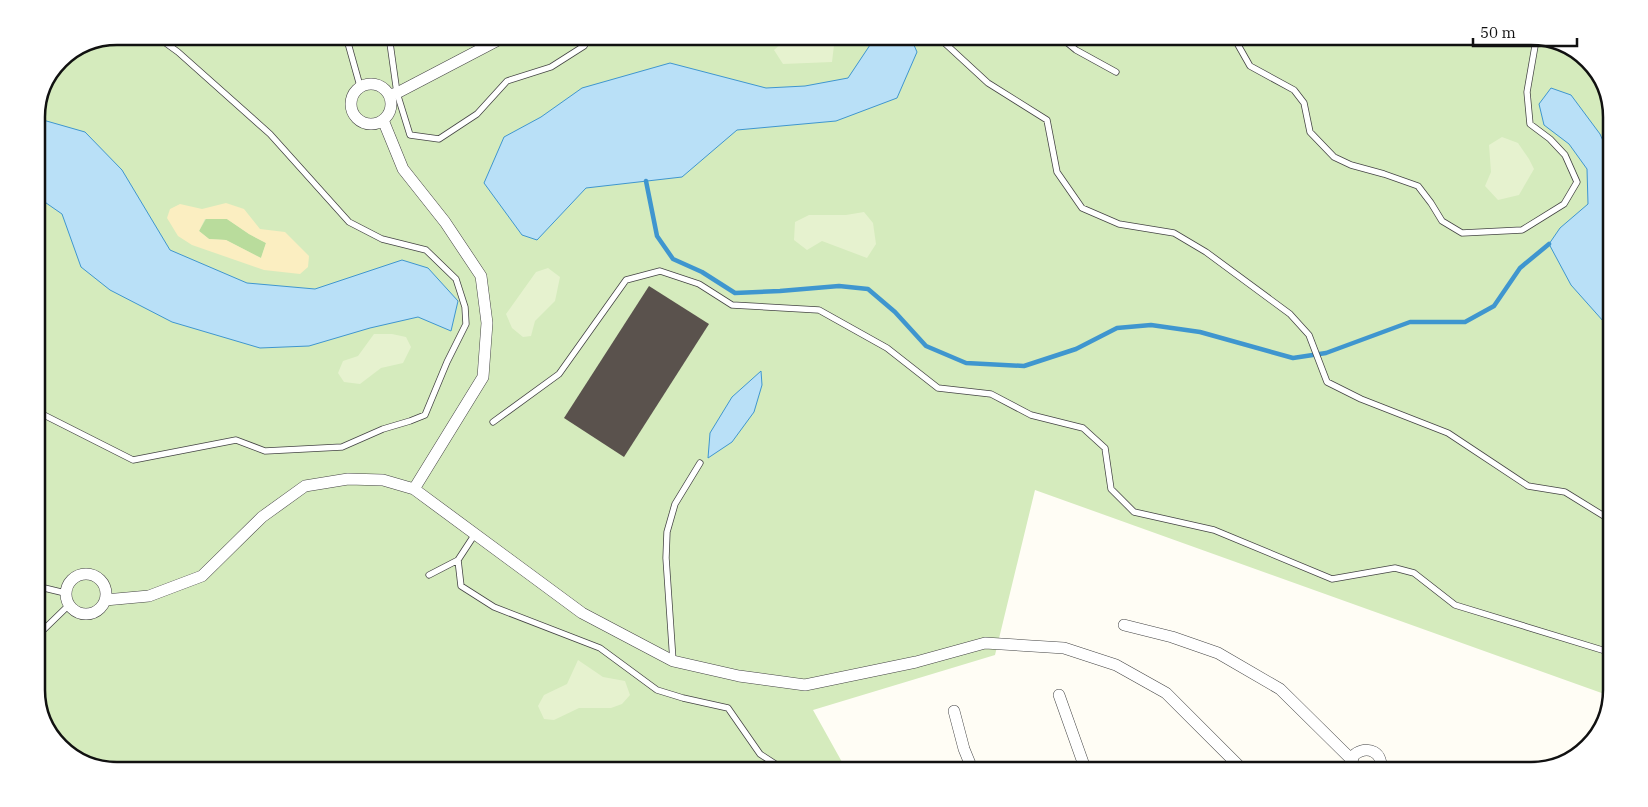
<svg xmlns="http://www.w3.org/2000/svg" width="1648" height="807" font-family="'IBM Plex Serif',serif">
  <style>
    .green { fill: #d5ebbd }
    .forest { fill: #b9dc9c }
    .sand { fill: #fbeec1; fill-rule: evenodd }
    .pitch { fill: #e6f2cf }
    .water { fill: #b9e0f7; stroke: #3f96cf }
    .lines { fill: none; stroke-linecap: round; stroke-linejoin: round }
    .stream { stroke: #3f96cf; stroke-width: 4.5 }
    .building { fill: #5a524d }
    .service-casing { stroke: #444; stroke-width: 7 }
    .minor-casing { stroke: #444; stroke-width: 12 }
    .service { stroke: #fff; stroke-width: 5.5 }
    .minor { stroke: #fff; stroke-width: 11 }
    .rim { fill: none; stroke: #111; stroke-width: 2.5 }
  </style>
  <rect width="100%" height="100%" fill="#fffdf5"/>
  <path class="green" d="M117 36H1531L1567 44 1598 72 1612 112V690L1610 696 1035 490 995 655 813 710 847 771H117L81 763 50 735 36 696V112L60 60Z"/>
  <path class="forest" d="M206 219H227L249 234 266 243 261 258 226 240 209 239 199 231Z"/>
  <path class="sand" d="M226 203 244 209 260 229 285 232 309 256 308 267 300 274 264 270 192 245 178 236 167 218 170 209 180 204 202 209ZM205 219H227L249 234 266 243 261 258 226 240 209 239 199 231Z"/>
  <path class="pitch" d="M796 36H828L834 45 832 62 783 64 774 50 782 43Z
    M1502 137 1518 143 1529 159 1534 169 1519 195 1498 200 1485 186 1491 172 1489 145Z
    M864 212 873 223 876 244 867 258 822 241 807 250 794 240 795 222 809 215H846Z
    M548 268 560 277 555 301 535 321 531 336 523 337 512 328 506 314 536 272Z
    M374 334H392L406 337 411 347 403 363 381 368 360 384 344 382 338 373 343 361 358 356Z
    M578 660 603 677 625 681 630 695 622 704 611 708H579L554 720 544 719 538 706 544 695 567 684Z"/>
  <path class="water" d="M876 36H910L917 52 897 98 836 121 737 130 682 177 586 188 537 240 522 235 484 183 504 137 541 117 582 88 670 63 766 88 805 86 848 78Z
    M1551 88 1571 95 1600 134 1612 161V331L1571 285 1549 244 1560 228 1588 204 1587 169 1569 144 1544 125 1539 104Z
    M36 118 85 132 122 170 170 250 247 283 315 289 402 260 428 268 458 301 451 331 418 317 370 328 309 346 260 348 172 322 110 290 81 267 62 214 36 196Z
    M761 371 762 385 754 412 732 442 708 458 710 433 732 397Z"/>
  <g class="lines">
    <path class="stream" d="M646 181 657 236 673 259 702 272 735 293 780 291 839 286 868 289 895 312 926 346 966 363 1024 366 1076 349 1117 328 1151 325 1200 332 1293 358 1326 353 1410 322H1465L1494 306 1520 268 1549 244"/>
  </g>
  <path class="building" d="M649 286 709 324 624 457 564 418Z"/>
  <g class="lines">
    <defs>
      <path id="service" d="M346 36 360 86
        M389 36 397 93 410 135 439 139 477 114 507 81 551 67 584 46 590 36
        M937 36 988 83 1047 120 1057 172 1082 208 1119 224 1174 233 1206 252 1290 314 1309 335 1327 382 1361 399 1448 433 1528 486 1565 492 1612 521
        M1059 36 1076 50 1116 72
        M1233 36 1250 66 1294 90 1304 103 1310 132 1334 157 1351 165 1384 174 1418 186 1431 203 1442 221 1462 233 1522 230 1564 204 1577 182 1565 155 1550 139 1530 124 1527 92 1535 46 1533 37
        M36 411 133 460 236 440 265 451 342 447 383 429 410 421 425 415 447 362 466 324 465 307 456 279 426 250 382 239 349 222 270 134 178 52 156 36
        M493 422 559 374 626 280 660 271 699 284 732 305 819 310 887 348 938 388 991 394 1031 415 1083 428 1105 448 1111 489 1134 512 1214 530 1332 579 1395 568 1414 573 1455 605 1612 653
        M458 560 461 586 494 607 600 648 657 690 683 698 728 708 760 754 786 771
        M429 575 458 560 475 534
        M36 586 65 593
        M36 637 69 605
        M673 661 666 558 667 532 675 504 700 463"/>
      <path id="minor" d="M351 104a20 20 0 1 1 40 0a20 20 0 1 1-40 0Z
        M389 95 397 93 506 36
        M383 120 403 169 445 222 481 276 487 323 483 377 414 489
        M66 594a20 20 0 1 1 40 0a20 20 0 1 1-40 0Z
        M105 600 149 596 202 576 262 517 305 486 348 479 383 480 414 489 582 613 673 661 739 676 805 685 916 662 985 643 1064 648 1116 665 1166 693 1244 771
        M1124 625 1172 637 1218 653 1280 689 1352 760
        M1059 695 1086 771
        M954 711 964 749 973 771
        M1381 769H1464L1473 771
        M1353 771 1351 764 1354 755C1368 744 1385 753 1380 771"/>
    </defs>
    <use href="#service" class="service-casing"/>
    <use href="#minor" class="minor-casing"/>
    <use href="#service" class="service"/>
    <use href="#minor" class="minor"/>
  </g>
  <path d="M0 0H1648V807H0ZM117 45H1531A72 72 0 0 1 1603 117V690A72 72 0 0 1 1531 762H117A72 72 0 0 1 45 690V117A72 72 0 0 1 117 45Z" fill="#fff" fill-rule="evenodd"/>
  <path class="rim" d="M117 45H1531A72 72 0 0 1 1603 117V690A72 72 0 0 1 1531 762H117A72 72 0 0 1 45 690V117A72 72 0 0 1 117 45Z"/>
  <path d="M1473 38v8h104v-8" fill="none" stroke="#111111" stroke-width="2.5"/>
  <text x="1480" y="38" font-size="15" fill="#111111" stroke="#ffffff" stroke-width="4" paint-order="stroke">50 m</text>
</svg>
